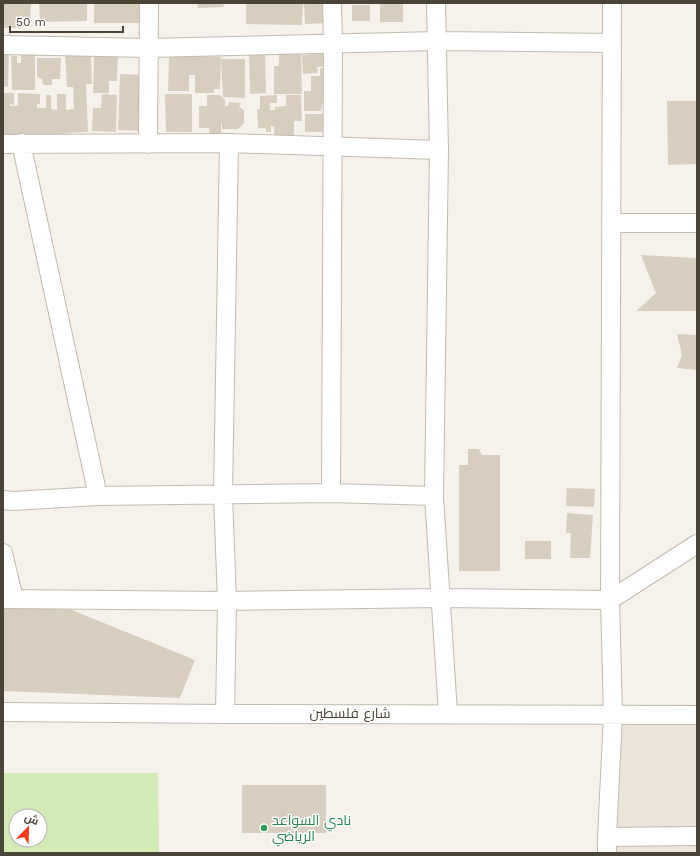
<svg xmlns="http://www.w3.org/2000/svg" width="700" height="856" font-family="'Work Sans',Cairo,sans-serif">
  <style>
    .residential { fill: #eae4d9 }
    .green { fill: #d2eab3; fill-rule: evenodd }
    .building { fill: #d8cec0 }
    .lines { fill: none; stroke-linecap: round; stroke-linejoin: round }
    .minor-casing { stroke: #c2baad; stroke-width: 20 }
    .minor { stroke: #fff; stroke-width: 18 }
    .leisure-dot { fill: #2e9e5b; stroke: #fff; stroke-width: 1.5 }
    .labels { text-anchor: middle; stroke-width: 3; stroke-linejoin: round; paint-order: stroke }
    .street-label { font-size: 14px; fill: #4a4338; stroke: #fff }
    .leisure-label { font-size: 14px; fill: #27864d; stroke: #fff; text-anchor: start }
  </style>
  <rect width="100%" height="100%" fill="#f6f2eb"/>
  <path class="residential" d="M614 716H697V853H611Z"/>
  <path class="green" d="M3 773H158L159 853H3ZM16 816H40V840H16Z"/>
  <path class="building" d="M3 3H31L30 20 18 23 16 28H3Z
    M39 3H87V21L40 22Z
    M94 3H145V14H140V23H94Z
    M197 3H223L224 7 198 8Z
    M246 3H303L302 25 246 24Z
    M326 3 327 23 305 24 304 4Z
    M380 3H403V22H380Z
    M352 5H370V21H352Z
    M3 52H9L8 87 3 86Z
    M279 53H301L302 94H274V66H279Z
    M329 53 330 66 317 67 318 73 303 74 302 55Z
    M91 54 92 84H86L88 132 65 133V136L3 135V93H14V105L10 104V106H18V93L40 94V104H37V108H46V95H51V109L57 110V94H66V110L74 109 73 87H67L65 55Z
    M94 54H118L117 81H109V93H93Z
    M249 54H265L266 93 250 94Z
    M21 55H35V90H12L11 56H17V63H21Z
    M169 56 221 57 220 89H214V93H195V75H189V91H168Z
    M37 58H61L60 79H52V85H43L42 79 37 77Z
    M221 59H245V98L223 97Z
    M320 68 330 69 324 102 322 103 321 111H304V91H311V76H320Z
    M120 74 145 75 143 131 118 130Z
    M102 94 117 95 116 132 92 131 93 108H101Z
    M165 94H192V132H166Z
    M207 95H220L225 100V106H228L229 102 241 103 239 107 244 110V123L238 129H222V123H221V135H210L209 128H199V106H207Z
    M277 95V103H270V110H275V107L286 106V95H301L302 121H294V135H274V126H271V132H266V128H258L257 109H260V96Z
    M667 101H697V164L668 165Z
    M305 114H330L325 132H305Z
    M641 255 697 258V311H636L656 293Z
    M677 334 697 335V370L677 368 682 355Z
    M468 449H479L482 455H500V571H459V465H468Z
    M567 488 595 489 594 507 566 506Z
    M567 513 593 515 590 558H570L571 533H566Z
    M525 541H551V559H525Z
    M3 607 72 610 195 660 180 698 3 691Z
    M242 785H326V833H242Z"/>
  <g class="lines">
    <defs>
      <path id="minor" d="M436 3 439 150 434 496 448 713
        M3 45 149 48 436 41 612 43
        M21 143 98 496
        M3 144 229 143 439 150
        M148 144 149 3
        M611 223H697
        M331 493 333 43 332 3
        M3 500 13 501 98 496 331 493 434 496
        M3 553 14 599
        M3 599 227 601 441 598 610 600 697 544
        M3 712 225 714 697 715
        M225 714 227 601 223 495 229 143
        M607 837 697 836
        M607 853V837L613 715 610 600 612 3"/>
    </defs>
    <use href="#minor" class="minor-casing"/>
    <use href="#minor" class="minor"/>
  </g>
  <circle class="leisure-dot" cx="264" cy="828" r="4"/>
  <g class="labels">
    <g class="street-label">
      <text x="350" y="718">شارع فلسطين</text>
    </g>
    <g class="leisure-label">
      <text x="272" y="825">نادي السواعد<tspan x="272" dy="16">الرياضي</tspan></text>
    </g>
  </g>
  <rect width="700" height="856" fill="none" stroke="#4a4338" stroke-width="8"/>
  <g transform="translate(28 828) rotate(23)"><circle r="19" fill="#ffffff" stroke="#b7b4af"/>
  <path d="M0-3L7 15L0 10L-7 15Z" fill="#ff3a19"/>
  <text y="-6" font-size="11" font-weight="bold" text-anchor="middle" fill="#4a4338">ش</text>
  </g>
  <path d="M10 26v6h113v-6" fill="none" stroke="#4a4338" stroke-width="2"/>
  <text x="16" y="26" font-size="12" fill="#4a4338" stroke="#ffffff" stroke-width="3" paint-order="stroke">50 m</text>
</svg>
